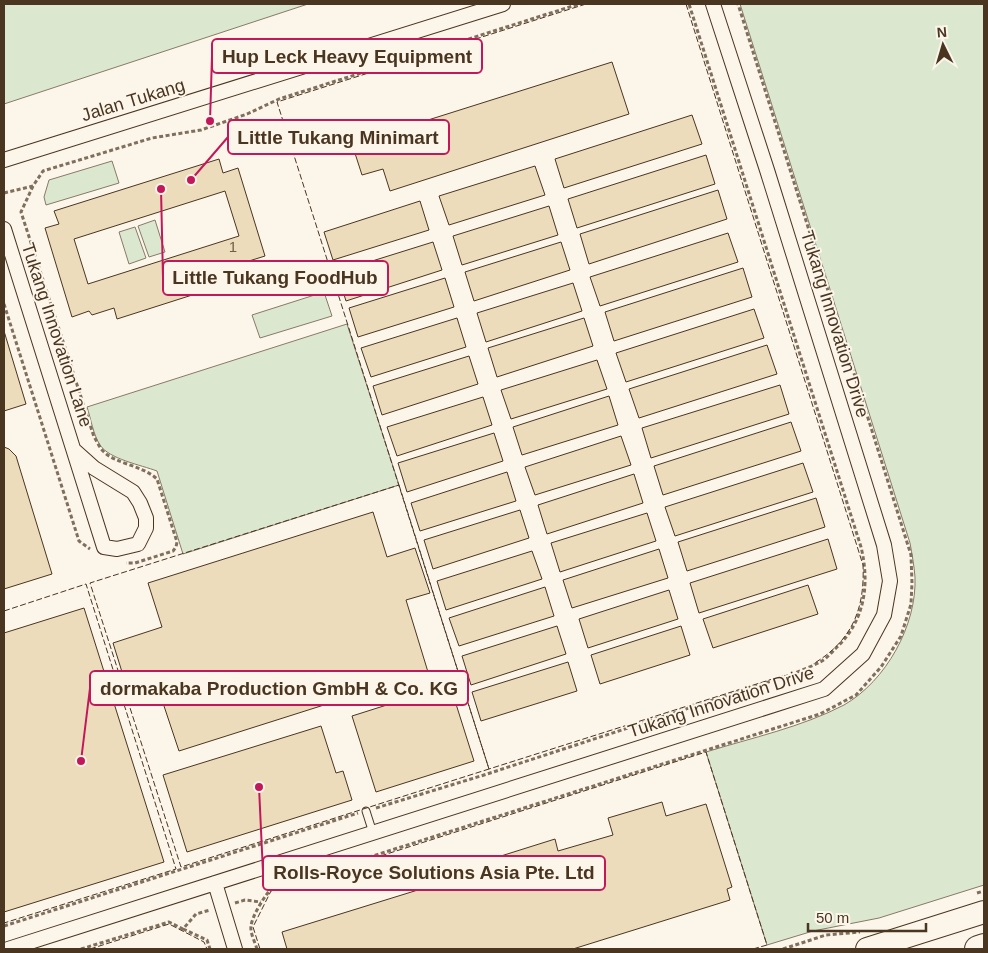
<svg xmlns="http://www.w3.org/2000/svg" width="988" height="953" font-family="Arial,sans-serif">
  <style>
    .green { fill: #dce7d0; stroke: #887966 }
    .building { fill: #ecdcbc; stroke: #4a3520; fill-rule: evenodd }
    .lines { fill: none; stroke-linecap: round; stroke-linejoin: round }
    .lane-casing { stroke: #4a3520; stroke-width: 9 }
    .street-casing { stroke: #4a3520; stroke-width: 16 }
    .primary-casing { stroke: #4a3520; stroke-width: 24 }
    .highway-casing { stroke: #4a3520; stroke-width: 28 }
    .path { stroke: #7f6f5c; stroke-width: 3; stroke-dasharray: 4 2.5; stroke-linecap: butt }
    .lane { stroke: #fbf6e9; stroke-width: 7 }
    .street { stroke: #fbf6e9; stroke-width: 14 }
    .primary { stroke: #fbf6e9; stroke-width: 22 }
    .highway { stroke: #fbf6e9; stroke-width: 26 }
    .fence { stroke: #4a3520; stroke-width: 1; stroke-dasharray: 6 2.5; stroke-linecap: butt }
    .labels { text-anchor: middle; stroke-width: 4; stroke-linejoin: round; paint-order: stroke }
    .number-label { font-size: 15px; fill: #725f47 }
    .street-label { font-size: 18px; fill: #4a3520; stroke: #fbf6e9 }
    .leader { fill: none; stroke: #c2185b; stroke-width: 2 }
    .callout-dot { fill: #c2185b; stroke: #fbf6e9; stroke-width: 2 }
    .callout { fill: #fbf6e9; stroke: #c2185b; stroke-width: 2 }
    .callout-label { font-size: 19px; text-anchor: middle; font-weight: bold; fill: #4a3520 }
  </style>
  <rect width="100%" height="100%" fill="#fbf6e9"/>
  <path class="green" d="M4 4H308L4 104Z
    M740 4H984V885L879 918 813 931 767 945 706 752C751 738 802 727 844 705 886 681 917 625 915 577 914 565 912 554 910 543Z
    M112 161 119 183 46 205 44 197 49 180Z
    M155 220 165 252 149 257 138 226Z
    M135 227 146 258 129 264 119 232Z
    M324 292 332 316 260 338 252 315Z
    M347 324 399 485 183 554 157 471C141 465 109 459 100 445 93 434 91 419 87 407Z"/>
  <path class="building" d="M612 62 629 114 390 191 383 169 362 175 352 144Z
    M692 115 702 144 564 188 555 159Z
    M706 155 715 184 577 228 568 199Z
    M219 159 223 173 238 168 265 256 249 261 251 266 208 279 211 289 117 319 114 308 92 315 89 311 72 317 45 228 59 224 54 211ZM225 191 239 236 88 284 74 239Z
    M535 166 545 195 449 225 439 196Z
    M718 190 727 219 589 264 580 234Z
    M420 201 429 230 333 260 324 232Z
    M549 206 558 235 462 265 453 236Z
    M728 233 738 262 600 306 590 277Z
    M433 242 442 270 346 301 337 272Z
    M561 242 570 270 474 301 465 272Z
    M743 268 752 297 614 341 605 312Z
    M445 278 454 307 358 337 349 308Z
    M573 283 582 311 486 342 477 313Z
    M754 309 764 338 626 382 616 353Z
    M457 318 466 347 371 377 361 348Z
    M584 318 593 346 497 377 488 348Z
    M4 331 26 404 4 411Z
    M767 345 777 374 639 418 629 389Z
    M469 356 478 384 382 415 373 386Z
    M597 360 607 389 511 419 501 390Z
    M780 385 789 414 651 458 642 428Z
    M609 396 618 425 522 455 513 427Z
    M483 397 492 425 397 456 387 427Z
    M791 422 801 451 663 495 654 466Z
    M494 433 503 461 407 492 398 463Z
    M621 436 631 465 535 495 525 467Z
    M4 447 9 449 16 456 52 574 4 589Z
    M803 463 813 492 675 536 665 507Z
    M507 472 516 501 420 531 411 503Z
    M634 474 643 503 547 534 538 505Z
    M816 498 825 527 687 571 678 542Z
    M520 510 529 538 433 569 424 540Z
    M373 512 387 557 415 548 430 593 406 600 428 672 179 751 155 679 127 688 113 643 162 627 148 583Z
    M647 513 656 541 560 572 551 543Z
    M828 539 837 569 699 613 690 583Z
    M659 549 668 578 572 608 563 580Z
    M532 551 542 579 446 610 437 581Z
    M808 585 818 614 713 648 703 619Z
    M545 587 554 616 459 646 449 618Z
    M669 590 678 619 588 648 579 619Z
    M84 608 164 862 4 912V633Z
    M557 626 566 654 471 685 462 656Z
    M681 626 690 655 600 684 591 655Z
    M568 662 577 691 481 721 472 692Z
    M450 685 474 761 376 792 352 716Z
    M321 726 336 773 343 771 352 800 187 852 163 775Z
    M662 802 666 816 706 804 732 887 727 889 730 900 573 949H287L282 932 434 885 431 878 555 839 558 851 613 835 608 818Z"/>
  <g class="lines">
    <defs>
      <path id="lane" d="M366 811 373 833"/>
      <path id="street" d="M4 160 503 4
        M4 229 104 547 117 549 138 544 146 528V518L140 503 133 492 94 468 75 451
        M215 883 235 949
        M8 949 824 689 863 654 884 615 890 581 884 545 767 170 713 4"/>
      <path id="primary" d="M867 949 984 912"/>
      <path id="highway" d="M978 949 984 947"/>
    </defs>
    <use href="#lane" class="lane-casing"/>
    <use href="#street" class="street-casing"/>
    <use href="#primary" class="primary-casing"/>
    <use href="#highway" class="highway-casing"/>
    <path class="path" d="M33 186 21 212 94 437C97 441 99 447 103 451 115 464 142 465 157 479L177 542 176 547 173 551 135 563H126
      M4 193 33 186 43 171 152 138 201 130 247 114 279 99 579 4
      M4 304 79 541 90 549
      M376 808 484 775 793 674C802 670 813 666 822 661 827 658 832 652 836 648 865 621 870 584 861 547L689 4
      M977 893 984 891
      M235 903 245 900 261 902
      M4 926 358 813
      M183 929 207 940 210 949
      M81 949 169 922 183 929 196 914 210 910
      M257 949C255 942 250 933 251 926 252 916 265 895 272 888L820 714 856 695 881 667 901 636 911 604 912 583 911 555 738 4
      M783 949 826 935 860 932"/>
    <use href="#lane" class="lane"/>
    <use href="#street" class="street"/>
    <use href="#primary" class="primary"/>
    <use href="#highway" class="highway"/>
    <path class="fence" d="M586 4 277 102 489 769 785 675
      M686 4 863 565C865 609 852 641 813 664
      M399 485 489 769 181 867 90 583Z
      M4 611 86 584 176 869 4 923
      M90 949 169 924 204 942 207 949
      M260 949 253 927 271 891 706 752 767 945 753 949"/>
  </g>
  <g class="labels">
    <g class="number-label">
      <text x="233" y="252">1</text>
    </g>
    <g class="street-label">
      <text transform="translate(133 100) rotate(-17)" y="6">Jalan Tukang</text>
      <text transform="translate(835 324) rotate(73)" y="6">Tukang Innovation Drive</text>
      <text transform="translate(57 335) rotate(72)" y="6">Tukang Innovation Lane</text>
      <text transform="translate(721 702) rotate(-18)" y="6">Tukang Innovation Drive</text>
    </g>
  </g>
  <path class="leader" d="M210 121L212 56M191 180L228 137M161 189L163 278M81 761L90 688M259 787L263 873"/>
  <g class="callout-dot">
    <circle cx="210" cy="121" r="5"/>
    <circle cx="191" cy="180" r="5"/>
    <circle cx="161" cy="189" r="5"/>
    <circle cx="81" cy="761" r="5"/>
    <circle cx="259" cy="787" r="5"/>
  </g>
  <g class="callout">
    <rect x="212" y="39" width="270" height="34" rx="5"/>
    <rect x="228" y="120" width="221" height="34" rx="5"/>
    <rect x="163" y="261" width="225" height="34" rx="5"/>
    <rect x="90" y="671" width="378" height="34" rx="5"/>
    <rect x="263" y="856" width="342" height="34" rx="5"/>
  </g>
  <g class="callout-label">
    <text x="347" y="63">Hup Leck Heavy Equipment</text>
    <text x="338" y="144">Little Tukang Minimart</text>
    <text x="275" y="284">Little Tukang FoodHub</text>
    <text x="279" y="695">dormakaba Production GmbH &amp; Co. KG</text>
    <text x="434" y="879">Rolls-Royce Solutions Asia Pte. Ltd</text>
  </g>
  <rect width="988" height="953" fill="none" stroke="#4a3520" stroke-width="10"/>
  <g transform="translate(943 45) rotate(355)" stroke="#fbf6e9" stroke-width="4" paint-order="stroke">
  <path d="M0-4L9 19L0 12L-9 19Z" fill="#4a3520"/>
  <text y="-8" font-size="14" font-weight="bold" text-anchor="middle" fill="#4a3520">N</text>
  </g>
  <path d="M808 923v8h118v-8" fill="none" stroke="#4a3520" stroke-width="2.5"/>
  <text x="816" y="923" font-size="15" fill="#4a3520" stroke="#fbf6e9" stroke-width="4" paint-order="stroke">50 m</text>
</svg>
